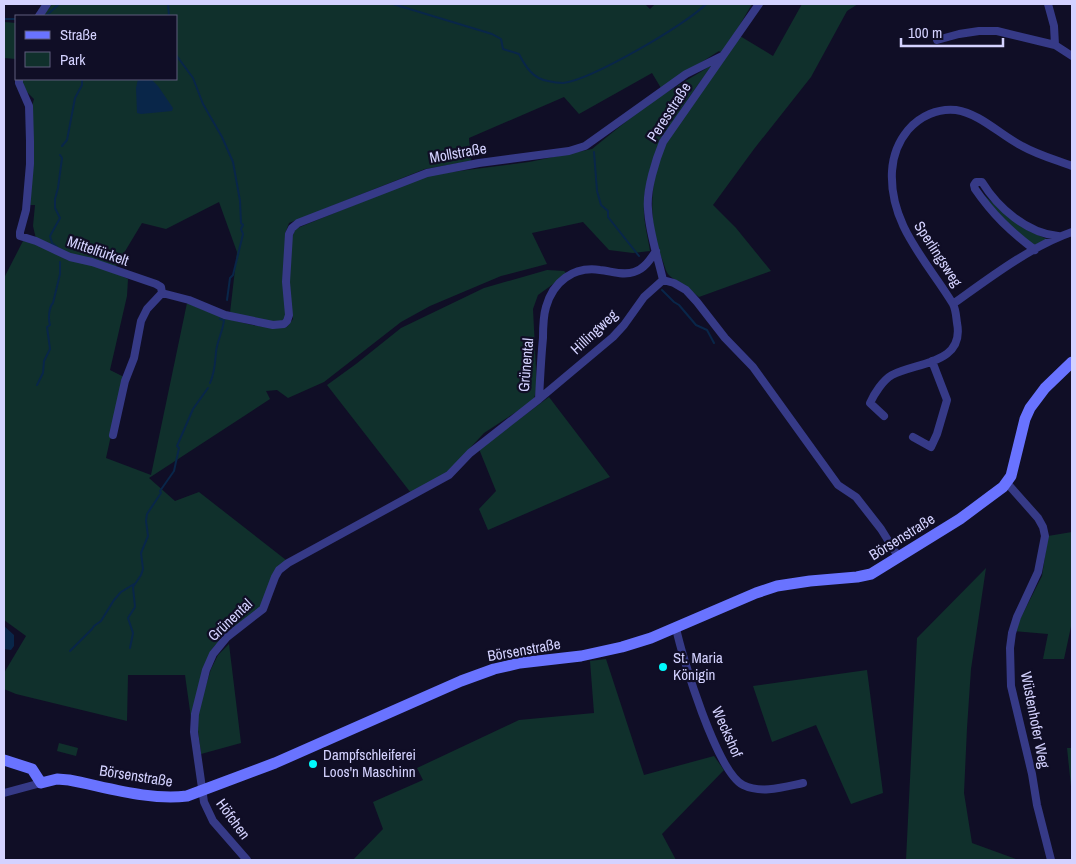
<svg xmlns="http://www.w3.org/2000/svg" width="1076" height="864" font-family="'Archivo Narrow',sans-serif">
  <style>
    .green { fill: #10302c }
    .water { fill: #092649 }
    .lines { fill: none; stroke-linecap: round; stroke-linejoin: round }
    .stream { stroke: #092649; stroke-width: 2 }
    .street { stroke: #363a87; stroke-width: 8 }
    .secondary { stroke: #6973ff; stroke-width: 11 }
    .poi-dot { fill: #00fafd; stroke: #100e26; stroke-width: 2 }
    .labels { text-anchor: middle; stroke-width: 4.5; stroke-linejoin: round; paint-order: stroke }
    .street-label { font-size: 15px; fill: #d4d2ff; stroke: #100e26 }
    .poi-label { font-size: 15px; fill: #d4d2ff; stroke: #100e26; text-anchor: start }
  </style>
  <rect width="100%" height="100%" fill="#100e26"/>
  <path class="green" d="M52 4H645L650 9 655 4H752L735 33 773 56 802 4H858L847 11 811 77 754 149 713 205 736 228 771 271 699 297C692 291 673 280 668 274 665 270 664 263 662 259 647 221 650 178 666 142L726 57 719 51 661 88 652 73 579 114 564 97 469 138 471 161 425 169 289 223 285 234 286 316 280 323 230 313 237 252 219 202 166 229 142 223 115 268 66 254 36 239 33 226 35 205H28L32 106 34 99 24 89 22 79H176V16H43Z
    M4 22 16 23V59L4 58Z
    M712 65C683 107 646 151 644 205 643 220 648 237 650 251L633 253 609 250 583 222 532 233 547 264 501 276 430 306 401 322 324 382 288 398 277 390 266 391 270 399 149 478 175 501 199 492 286 560 264 604 223 637 212 649 203 669 191 718 185 675H128L127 721 16 694 4 689V673L26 636 4 620V278L23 241 33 242 105 268 128 279 127 296 110 370 124 377 106 458 151 475 187 303C215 315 256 331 287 327L293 319C289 290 284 258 295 229L428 175 529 162 592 149 649 103Z
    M982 193 1007 216 1027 230 1047 239 1036 246 1031 245 994 211Z
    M547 270 564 271 567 274 538 295 533 309 537 389 533 401 484 433 447 473 411 493 327 385 356 364 401 328 484 288Z
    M549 397 610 477 488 530 479 509 496 491 479 449Z
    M1072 532V622L1064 659H1043L1048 634 1014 631 1042 576 1048 536Z
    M986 568 971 669 967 728 964 793 972 843 1019 860H906L917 638Z
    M229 644 241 743 201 754 197 722 202 698 211 669 218 655Z
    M606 659 644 775 714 756 724 770 662 834 676 860H353L383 829 373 802 423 780 417 768 519 720 594 713 590 661Z
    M867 670 883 793 851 804 816 725 772 742 753 686Z
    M59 743 78 748 76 756 57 751Z
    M1067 748H1072V796Z"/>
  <path class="water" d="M138 79 152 80 158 86 173 108 172 111 141 114 137 113 136 88Z
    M4 626 14 635V646L11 650 4 649Z"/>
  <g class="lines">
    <path class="stream" d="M168 4 169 16
      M393 4 492 34 501 39 503 49 519 54C525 66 533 79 548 81 552 82 559 83 563 83 591 80 687 24 706 4
      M27 16H36
      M46 16 59 4
      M4 19H16
      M176 55 193 78 203 104 222 137 233 162 240 201 241 223 243 225 241 229 243 234 233 275 230 278 227 300
      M62 146 67 140 75 98 82 85V79
      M594 152 597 191 601 205 608 211V217L639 256
      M57 247 52 243 50 236 60 218 55 208V199L58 188 62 158 60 155
      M662 290 674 302 679 305 696 325 707 330 714 343
      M210 383C215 372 215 363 216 352 217 341 223 331 224 320L220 319
      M37 385 43 373 44 361 50 349 47 327 50 325C48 319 49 307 53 303L60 274V262
      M130 648 133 633 128 618 135 607 133 587 141 575 143 569 141 553 148 536 146 521 147 514 161 493 160 491 174 471 179 448 177 446 193 409 208 388
      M70 651 92 629 94 626 101 621 114 600 121 592 134 584"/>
    <path class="street" d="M759 4 663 142C656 159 646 190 648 209 649 232 658 258 663 280L674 283 686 290 697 302 725 338 753 367 838 485 856 497 881 529 899 558
      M1048 4 1054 26 1055 45
      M39 16 47 4
      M937 40 959 34 979 31H997L1055 45 1072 56
      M19 79V83L29 106 30 141V164L26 210 20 232V236L36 241 70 257 92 262 156 284 161 287 162 293
      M1072 166C1056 160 1038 155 1022 146 1000 135 981 114 956 110 938 108 920 116 908 130 898 142 893 155 892 171 889 225 927 261 953 304 988 279 1031 246 1072 232
      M1035 250C1010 231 993 215 975 189L974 185 976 182H982C998 208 1027 233 1058 236
      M162 293 189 300 225 315 273 325 284 324 287 321 289 315 286 282 289 234 292 228 298 223 427 173 479 163 569 151 585 146 686 74 722 56
      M539 399 613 337 624 325 644 297 663 280
      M884 416 870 403C874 394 883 380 892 375 917 362 965 364 957 323 956 316 956 310 953 304
      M113 435 125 381 134 358 141 321 147 309 162 293
      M913 437 931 447 937 434 947 400 932 361
      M1007 483 1038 518 1043 527 1045 536 1038 572 1017 617 1012 633 1010 648 1011 686 1032 774 1037 805 1051 860
      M676 628C682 657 717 772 743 785 761 794 784 787 803 783
      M4 793 41 783
      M247 860 213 821 204 802 194 732 195 714 206 670 213 654 227 637 263 609 275 577 279 570 288 563 449 475 470 453 539 399C540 379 541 358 543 338 543 328 543 317 546 307 553 282 573 266 600 270 611 271 623 276 634 272 644 269 650 260 656 251"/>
    <path class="secondary" d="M4 760 32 769 41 783 57 779 69 780C106 787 150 801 187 796L275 763 461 681 494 669 520 663 581 656 622 647 651 638 756 593 777 586 810 581 857 577 871 574 960 519 1003 487 1011 476 1025 419 1030 408 1045 388 1072 362"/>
  </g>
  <g class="poi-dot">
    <circle cx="663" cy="667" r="5"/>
    <circle cx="313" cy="764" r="5"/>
  </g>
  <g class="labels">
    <g class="street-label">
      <text transform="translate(669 112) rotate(-57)" y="5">Peresstraße</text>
      <text transform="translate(458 153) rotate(-10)" y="5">Mollstraße</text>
      <text transform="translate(98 251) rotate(19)" y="5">Mittelfürkelt</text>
      <text transform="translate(938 254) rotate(57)" y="5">Sperlingsweg</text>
      <text transform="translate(594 332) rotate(-43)" y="5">Hillingweg</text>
      <text transform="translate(526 365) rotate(-85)" y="5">Grünental</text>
      <text transform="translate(902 537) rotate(-32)" y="5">Börsenstraße</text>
      <text transform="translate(230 620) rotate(-43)" y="5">Grünental</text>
      <text transform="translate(524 650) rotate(-10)" y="5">Börsenstraße</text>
      <text transform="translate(1035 720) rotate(79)" y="5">Wüstenhofer Weg</text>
      <text transform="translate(727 732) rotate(66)" y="5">Weckshof</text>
      <text transform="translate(136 776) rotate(9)" y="5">Börsenstraße</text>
      <text transform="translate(233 819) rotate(54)" y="5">Höfchen</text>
    </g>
    <g class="poi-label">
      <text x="673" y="663">St. Maria<tspan x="673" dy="17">Königin</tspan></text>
      <text x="323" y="760">Dampfschleiferei<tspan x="323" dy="17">Loos'n Maschinn</tspan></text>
    </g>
  </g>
  <rect width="1076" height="864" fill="none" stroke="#d4d2ff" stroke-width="10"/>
  <rect x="15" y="15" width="162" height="65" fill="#100e26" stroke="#5e5c7d"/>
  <rect x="25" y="31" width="25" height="8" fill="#6973ff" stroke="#5e5c7d"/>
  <text x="60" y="40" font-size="15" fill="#d4d2ff">Straße</text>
  <rect x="25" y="52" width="25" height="15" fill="#10302c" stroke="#5e5c7d"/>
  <text x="60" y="65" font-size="15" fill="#d4d2ff">Park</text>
  <path d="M901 38v8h102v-8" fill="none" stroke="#d4d2ff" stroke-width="2.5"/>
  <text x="908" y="38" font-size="15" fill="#d4d2ff" stroke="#100e26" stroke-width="4" paint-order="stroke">100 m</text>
</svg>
